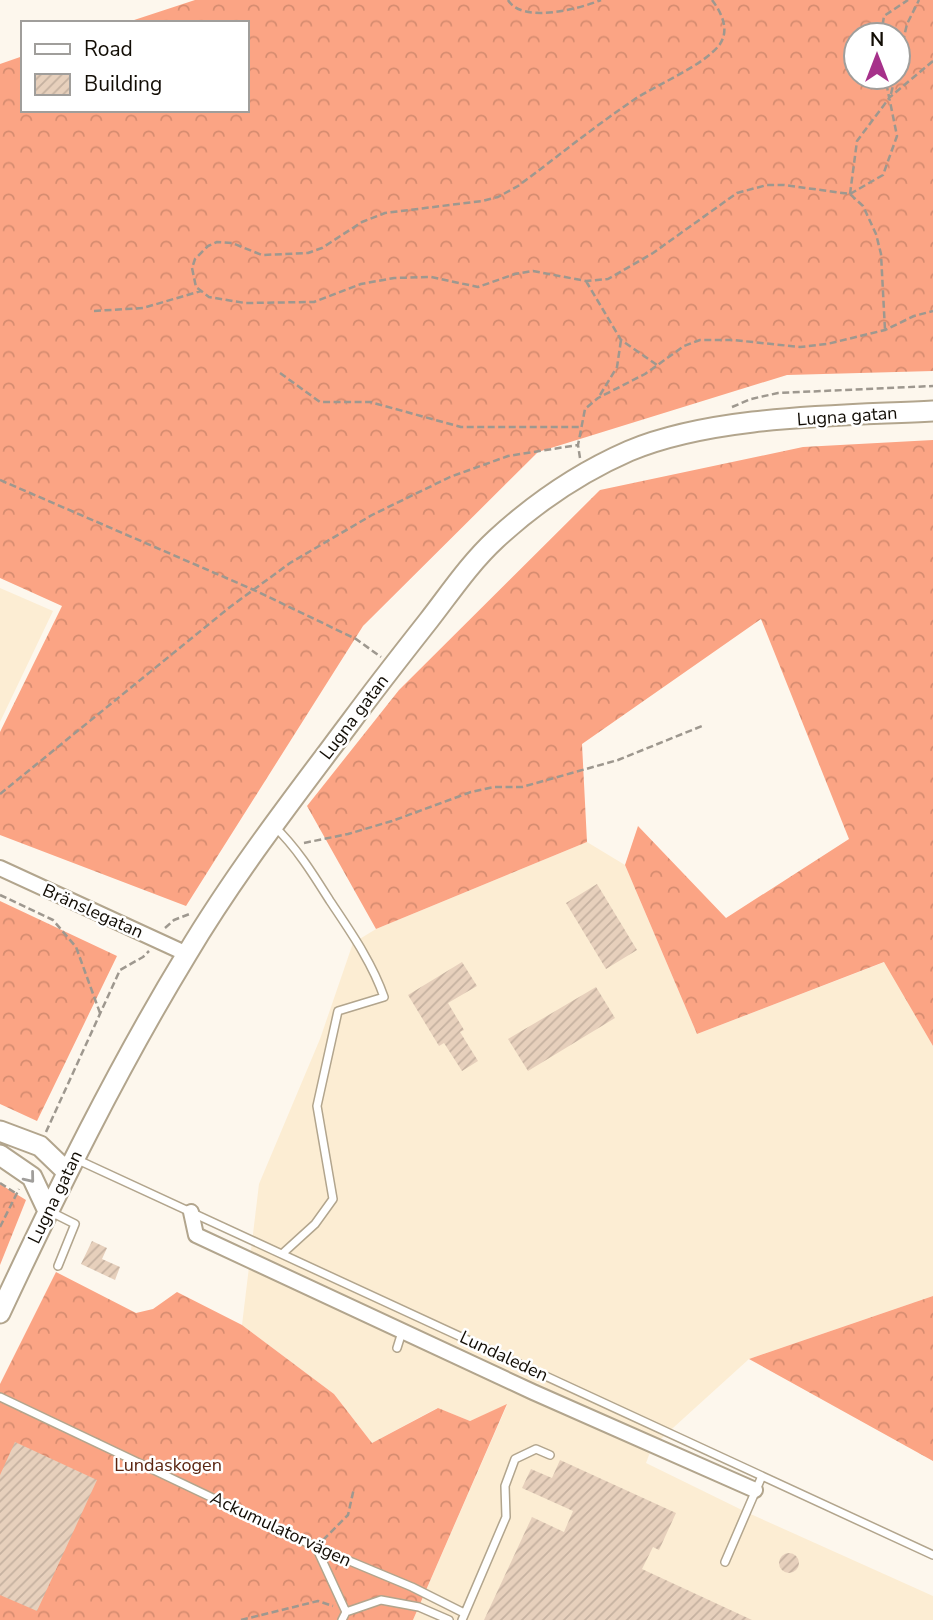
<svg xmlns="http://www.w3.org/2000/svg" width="933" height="1620" font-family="'Nunito Sans',sans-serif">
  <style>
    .built { fill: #fcedd3 }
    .forest { fill: url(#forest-crowns); fill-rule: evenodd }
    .building { fill: url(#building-hatch) }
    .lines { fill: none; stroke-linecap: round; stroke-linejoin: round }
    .service-casing { stroke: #b2a58d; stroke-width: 10 }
    .minor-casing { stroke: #b2a58d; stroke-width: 18 }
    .secondary-casing { stroke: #b2a58d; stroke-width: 23 }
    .path { stroke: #9e988f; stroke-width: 2.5; stroke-dasharray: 7 3.5; stroke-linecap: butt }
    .service { stroke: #fff; stroke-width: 7 }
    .minor { stroke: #fff; stroke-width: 14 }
    .secondary { stroke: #fff; stroke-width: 19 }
    .oneway { stroke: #a09e9b }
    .labels { text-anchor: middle; stroke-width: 5; stroke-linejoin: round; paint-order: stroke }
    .street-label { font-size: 18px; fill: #120d05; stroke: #fff }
    .park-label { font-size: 18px; fill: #5a240f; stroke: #fff }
  </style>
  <defs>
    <pattern id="forest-crowns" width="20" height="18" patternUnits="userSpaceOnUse" patternTransform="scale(1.75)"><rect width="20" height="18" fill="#fba484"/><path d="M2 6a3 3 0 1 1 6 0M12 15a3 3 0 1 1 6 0" fill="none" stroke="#d68c70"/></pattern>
    <pattern id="building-hatch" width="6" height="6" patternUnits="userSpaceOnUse" patternTransform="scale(1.75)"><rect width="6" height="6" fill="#e7d0bc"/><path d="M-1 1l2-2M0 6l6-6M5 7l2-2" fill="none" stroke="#c5b1a0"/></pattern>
  </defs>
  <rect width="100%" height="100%" fill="#fdf7ed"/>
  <path class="built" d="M0 588 53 611 0 722Z
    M587 842 625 865 697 1034 885 962 933 1046V1296L749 1359 652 1447 646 1463 746 1512 933 1596V1620H413L507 1405 470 1421 437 1408 372 1443 334 1394 242 1325 259 1184 320 1039 353 943 376 929Z"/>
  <path class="forest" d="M195 0H933V371L787 375 538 452 363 626 186 906 0 835V732L62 606 0 578V64L23 56V110H247V23H125ZM898 35V77H856V35Z
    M933 440V1046L884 962 697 1034 625 865 638 826 726 918 849 839 761 619 582 744 587 842 376 929 307 806 399 690 600 490 803 447Z
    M0 901 117 956 37 1121 0 1104Z
    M0 1184 26 1200 0 1265Z
    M56 1272 136 1313 153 1309 177 1292 242 1325 334 1394 372 1443 438 1408 470 1421 507 1404 413 1620H0V1384Z
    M933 1296V1461L749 1359Z"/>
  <path class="building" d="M597 884 637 950 606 969 566 903Z
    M462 962 477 986 448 1003 464 1030 460 1032 478 1061 462 1071 444 1043 439 1046 408 995Z
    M596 987 615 1018 528 1071 508 1039Z
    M92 1241 107 1248 102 1259 120 1267 115 1280 81 1264Z
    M15 1442 97 1480 37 1611 0 1595V1475Z
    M560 1460 676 1513 659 1550 653 1547 642 1569 752 1620H484L532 1517 564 1532 573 1511 522 1488 531 1469 552 1478Z
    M779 1563a10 10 0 1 1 20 0a10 10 0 1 1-20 0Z"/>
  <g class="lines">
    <defs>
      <path id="service" d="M274 826C297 848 313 874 330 901 350 931 372 962 384 997L338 1011 317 1106 333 1199 315 1224 282 1254
        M78 1160 933 1555
        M49 1211 75 1224 58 1266
        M397 1348 402 1332
        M0 1397 316 1547 412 1587 464 1613
        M316 1547 346 1612 342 1620
        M725 1562 762 1476
        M346 1612 381 1600 419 1607 449 1620
        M462 1620 506 1517 505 1486 515 1459 536 1449 550 1455"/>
      <path id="minor" d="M0 868 187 954
        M191 1212 196 1235 533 1392 755 1490"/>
      <path id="secondary" d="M0 1131 40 1146 67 1172
        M0 1155 32 1177 48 1211
        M0 1313C57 1191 117 1069 187 954 236 872 295 796 352 720 377 686 403 653 429 620 450 593 470 563 496 539 534 504 581 472 629 451 715 415 840 416 933 411"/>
    </defs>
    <use href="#service" class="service-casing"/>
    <use href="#minor" class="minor-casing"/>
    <use href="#secondary" class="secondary-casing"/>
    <path class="path" d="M508 0C522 24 579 9 601 0
      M712 0C721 12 730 29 720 44 705 65 658 84 635 99 595 126 557 157 518 186L498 197 482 201 385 213 362 222 322 248 308 253 262 255 232 243 217 242 208 246 195 259 192 268 196 287 209 297 245 303 314 302 361 284 394 278 431 277 478 287 515 274 533 271 586 281 608 279 653 253 737 193 767 185H784L850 194 863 206 876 234 881 254 885 330
      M881 35 884 16 908 0
      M898 63 907 24 919 0
      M891 94 895 77
      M850 194 857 141 890 97 933 61
      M850 194 883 175 897 136 885 77
      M586 281 621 340 657 365
      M94 311 143 308 201 291
      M280 373 320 402H370L461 427H582
      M600 395 617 367 621 340
      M732 407 751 399 778 393 933 386
      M580 458 578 445 585 409 598 398 645 374 684 346 700 340H733L800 347 827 344 885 330 914 316 933 311
      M0 480 254 590 356 639 381 657
      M0 794 230 607 290 563 372 515 450 477 508 456 578 445
      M304 843 348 834 392 821 471 792 494 787H522L618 760 702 726
      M0 895 53 920 76 947 100 1013
      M165 928 174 920 192 913
      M46 1132 120 970 143 957 149 951
      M0 1183 17 1194
      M0 1227 19 1189
      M323 1540 348 1515 354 1488
      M241 1620 318 1601 333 1606"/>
    <use href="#service" class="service"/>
    <use href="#minor" class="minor"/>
    <use href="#secondary" class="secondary"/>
  </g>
  <defs><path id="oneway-chevron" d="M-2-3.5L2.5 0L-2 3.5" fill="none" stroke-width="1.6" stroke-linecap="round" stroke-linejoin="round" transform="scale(1.75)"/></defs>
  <use class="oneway" href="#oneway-chevron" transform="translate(30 1178) rotate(51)"/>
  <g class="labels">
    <g class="street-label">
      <text transform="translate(847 416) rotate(-4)" y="6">Lugna gatan</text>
      <text transform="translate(354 717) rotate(-53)" y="6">Lugna gatan</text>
      <text transform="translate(93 911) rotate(24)" y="6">Bränslegatan</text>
      <text transform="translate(55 1197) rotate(-64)" y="6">Lugna gatan</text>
      <text transform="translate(504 1356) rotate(25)" y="6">Lundaleden</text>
      <text transform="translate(281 1529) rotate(25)" y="6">Ackumulatorvägen</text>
    </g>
    <g class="park-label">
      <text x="168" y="1471">Lundaskogen</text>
    </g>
  </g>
  <rect x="21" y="21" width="228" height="91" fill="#ffffff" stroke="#a09e9b" stroke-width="2"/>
  <rect x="35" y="44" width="35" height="10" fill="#ffffff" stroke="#a09e9b" stroke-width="2"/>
  <text x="84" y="56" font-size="21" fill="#120d05">Road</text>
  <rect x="35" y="74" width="35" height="21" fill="url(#building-hatch)" stroke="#a09e9b" stroke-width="2"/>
  <text x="84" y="91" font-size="21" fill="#120d05">Building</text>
  <g transform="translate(877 56)"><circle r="33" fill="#ffffff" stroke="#a09e9b" stroke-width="2"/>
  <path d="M0-5L12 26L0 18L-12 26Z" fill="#a6318a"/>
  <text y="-10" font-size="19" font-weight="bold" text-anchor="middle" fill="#120d05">N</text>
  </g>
</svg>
